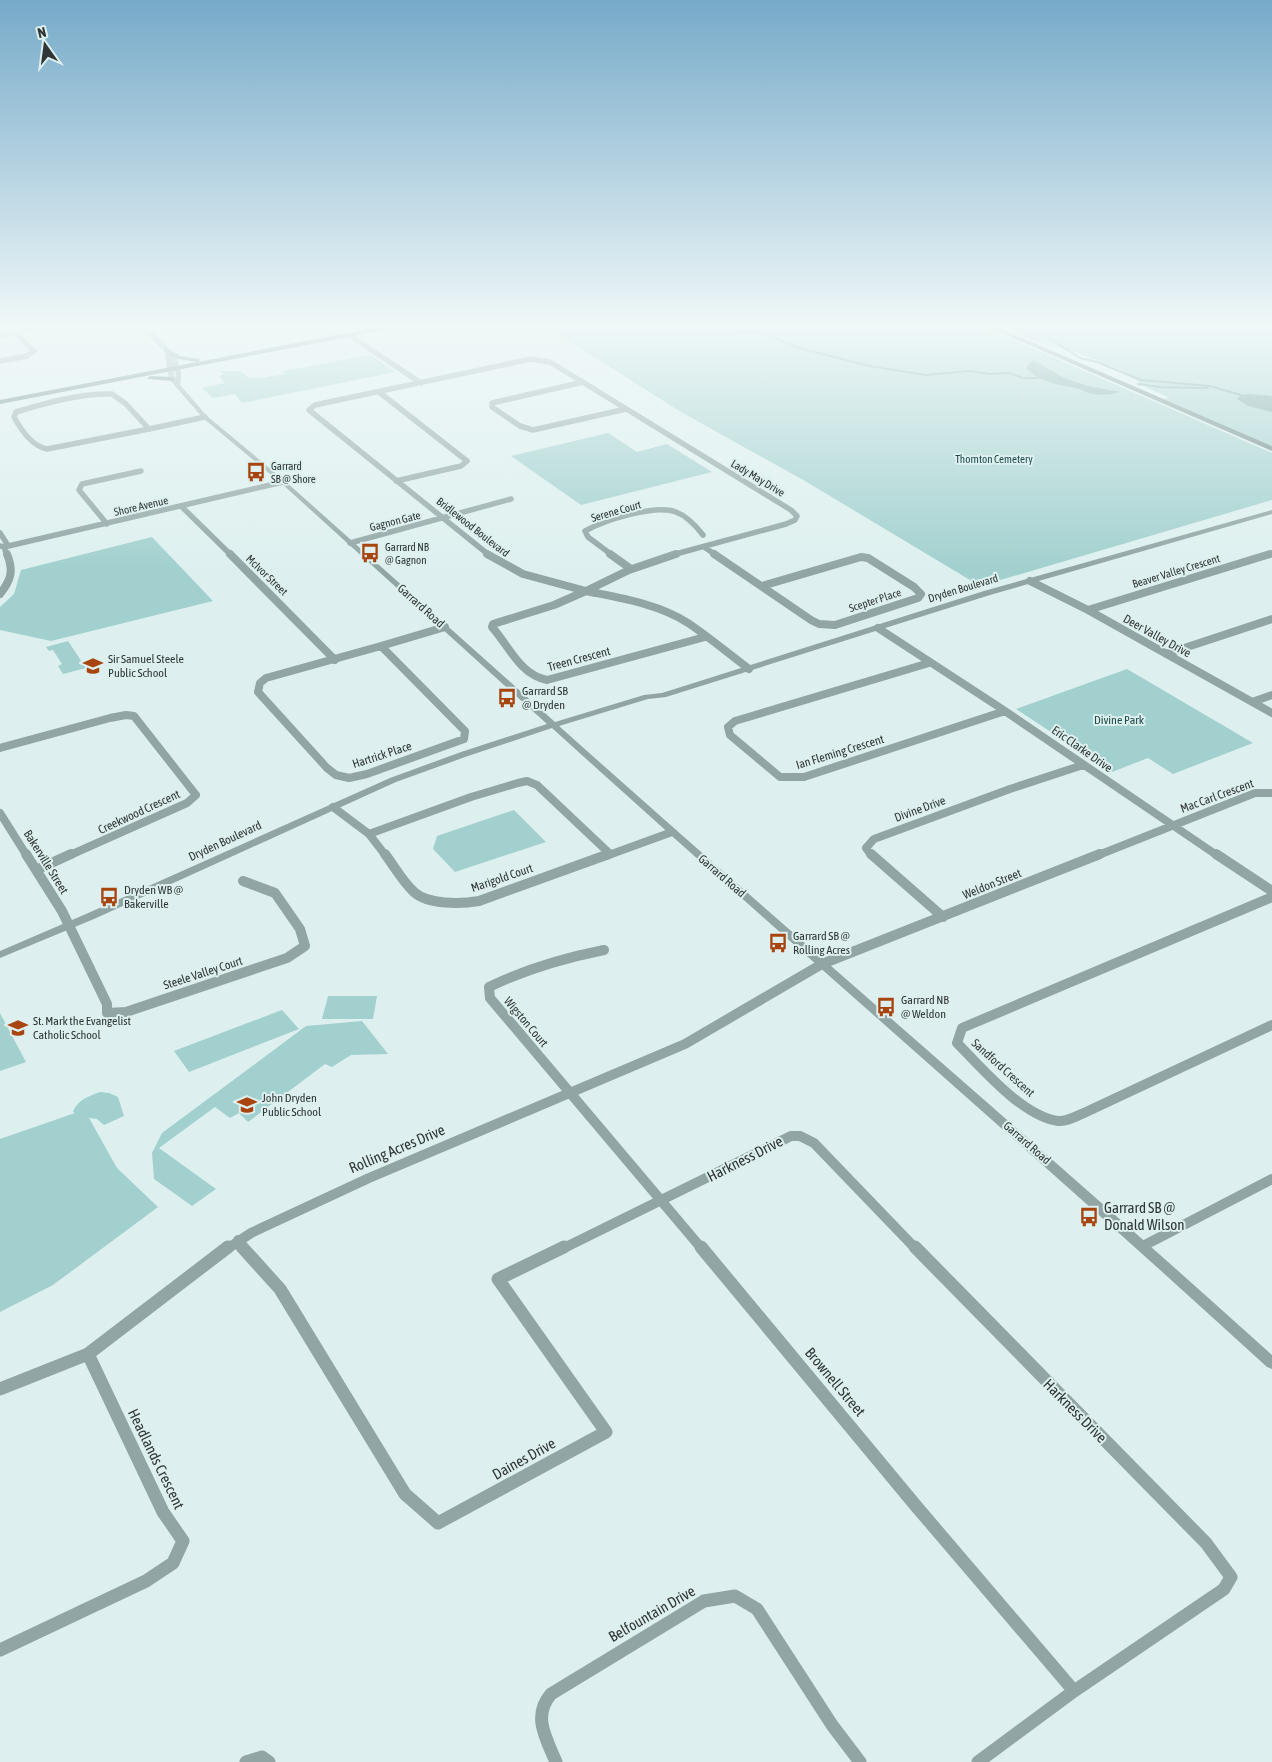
<svg xmlns="http://www.w3.org/2000/svg" width="1272" height="1762" font-family="'Asap Condensed',sans-serif">
  <style>
    .green { fill: #a1d0ce }
    .water { fill: #6c9c9b }
    .lines { fill: none; stroke-linecap: round; stroke-linejoin: round }
    .stream { stroke: #6c9c9b; stroke-width: 2 }
    .minor-far3 { stroke: #90a5a4; stroke-width: 5.5 }
    .minor-far2 { stroke: #90a5a4; stroke-width: 8 }
    .minor-far1 { stroke: #90a5a4; stroke-width: 10 }
    .minor { stroke: #90a5a4; stroke-width: 13 }
    .tertiary { fill: #90a5a4; fill-rule: evenodd }
    .secondary { fill: #648382; fill-rule: evenodd }
    .labels { text-anchor: middle; stroke-width: 4; stroke-linejoin: round; paint-order: stroke }
    .far-park-label { font-size: 11px; fill: #1c4a49; stroke: #ddf0ef }
    .far-poi-label { font-size: 11px; fill: #2f3635; stroke: #ddf0ef; text-anchor: start }
    .far-street-label { font-size: 11px; fill: #2f3635; stroke: #ddf0ef }
    .street-label { font-size: 12px; fill: #2f3635; stroke: #ddf0ef }
    .poi-label { font-size: 12px; fill: #2f3635; stroke: #ddf0ef; text-anchor: start }
    .park-label { font-size: 12px; fill: #1c4a49; stroke: #ddf0ef }
    .near-street-label { font-size: 15px; fill: #2f3635; stroke: #ddf0ef }
    .near-poi-label { font-size: 15px; fill: #2f3635; stroke: #ddf0ef; text-anchor: start }
  </style>
  <rect width="100%" height="100%" fill="#ddf0ef"/>
  <path class="green" d="M542 324H977L1272 453V500L980 586 805 481 681 412Z
    M1001 324H1082L1080 328 1085 324H1272V446L1164 399 1169 398 1148 388 1119 369 1072 351 1031 340Z
    M371 355 395 372 242 403 235 394 213 398 202 388 225 383 219 376 224 374 219 371H241L249 378H261L286 374 283 371Z
    M608 433 637 452 667 444 712 472 581 505 511 456Z
    M152 537 213 601 51 641 0 630V607L14 594 21 570Z
    M68 641 86 668 63 674 58 666 62 664 53 650 49 651 46 647Z
    M1127 669 1253 743 1173 774 1148 758 1112 772 1016 709Z
    M514 810 546 842 455 872 433 849 437 836Z
    M328 996H377L373 1019H322Z
    M282 1010 299 1029 189 1072 174 1051Z
    M0 1013 26 1062 0 1071Z
    M362 1021 388 1054 351 1055 332 1067 325 1064 248 1122 239 1113 230 1118 215 1107 159 1148 216 1189 192 1206 154 1179 152 1153 162 1133 306 1026Z
    M100 1092 109 1093 118 1097 124 1116 104 1125 97 1119 89 1118 117 1168 158 1207 53 1285 0 1312V1139L75 1113 73 1112C77 1100 89 1096 100 1092Z"/>
  <path class="water" d="M1033 360 1064 378 1088 386 1120 392C1110 395 1097 396 1086 392 1080 390 1085 390 1079 389 1059 384 1041 384 1026 368Z
    M1249 394 1272 396V412L1248 406 1237 399 1241 395Z"/>
  <g class="lines">
    <path class="stream" d="M1027 324 1080 358 1097 362 1141 380 1210 386 1241 395
      M726 331 763 333 799 348 869 366 926 375 970 371 990 374 1009 373 1023 378H1038
      M1138 384 1159 387 1208 388"/>
    <path class="minor-far3" d="M0 335 59 324
      M349 335 421 383
      M0 361 27 356 34 351 14 332
      M583 382 492 403V407L520 426 533 430 626 409
      M379 392 467 461 461 466 396 481
      M112 394 126 404 149 429 47 449C32 446 21 430 14 417L16 412C46 403 81 393 112 394Z
      M149 429 205 417
      M182 507 231 555
      M107 524 79 490 82 484 141 471
      M0 533 7 544 4 547 7 555
      M350 543 511 499
      M0 546 4 547 283 482
      M704 547 716 555
      M489 555 309 410 315 405 531 359 550 362 791 510 797 516 795 520 786 524 672 555
      M612 555 588 537 585 531C605 520 655 504 676 512 687 516 696 526 703 535
      M1266 555 1272 553"/>
    <path class="minor-far2" d="M230 554 335 660
      M487 554 523 574 586 591
      M610 554 631 569
      M714 554 811 620 819 624 835 625 918 598 921 594 914 587 868 558 861 557 762 586
      M1030 581 1088 610 1272 713
      M586 591C620 598 659 604 688 623 709 637 729 654 749 669
      M586 591 554 605 493 624 492 627C509 646 520 675 547 680L705 637
      M586 591 629 570 676 554
      M0 594C11 580 14 571 7 554
      M1088 610 1270 554
      M878 628 999 707 1218 856
      M381 646 465 731 464 739 367 774 349 778 336 775 327 768 258 692 260 683 266 678Z
      M381 646 445 627
      M1166 654 1272 619
      M929 663 735 721 728 727 730 735 780 777H804L1005 711
      M1252 702 1272 695
      M0 748 110 718 126 715 134 716 196 795 187 803 68 856
      M333 807 369 834 386 856
      M0 813 27 856
      M369 834 471 797 518 783 527 781 537 785 609 853
      M606 856 672 832
      M872 856 866 848 874 839 1010 789 1083 765
      M1096 856 1255 793H1272"/>
    <path class="minor-far1" d="M26 854 62 911 107 1004V1013L126 1012 287 958 305 946 300 929 275 893 243 881
      M385 854C394 866 403 882 414 892 428 905 461 904 479 901L609 854
      M871 854 943 917
      M1216 854 1272 891
      M36 870 71 854
      M1272 897 962 1028 957 1043C982 1068 1022 1116 1058 1121 1067 1122 1076 1116 1084 1113L1272 1025
      M604 950C564 958 526 969 489 987L490 998 702 1249
      M238 1240 243 1249
      M1143 1246 1272 1179
      M227 1249 251 1233 369 1178 685 1044 822 964 1100 854
      M562 1249 791 1136H800L814 1143 916 1249"/>
    <path class="minor" d="M242 1247 280 1289 405 1494 438 1523 606 1432 498 1279 564 1247
      M701 1247 916 1506 1074 1691
      M915 1247 1206 1543 1231 1577 1224 1589 1074 1691 978 1762
      M0 1389 88 1354 228 1247
      M0 1650 146 1581 173 1563 183 1541 163 1512 88 1354
      M246 1762 262 1757 269 1762
      M556 1762C546 1738 532 1716 551 1694L704 1601 735 1596 757 1609 832 1725 860 1762"/>
    <path class="tertiary" d="M137 324H144C161 340 187 359 180 385L207 416 285 481 555 722 644 695 662 693 984 591 1272 510V514L990 595 666 697 648 699 559 726C795 937 1037 1143 1272 1355V1369L1267 1367C1031 1151 789 943 552 728L468 756 396 782 94 919 0 958V951L86 914 390 778 461 752 547 724 281 483 203 418 169 379 165 354 166 353ZM172 362 176 375 175 379Z"/>
    <path class="secondary" d="M393 324H416L0 404V400L197 362 177 359 164 351 163 350 166 348 181 356 199 359 200 360 198 362Z
      M981 324H990L1272 446V451Z
      M150 376 172 377 175 379 172 381 148 379 147 378Z"/>
  </g>
  <linearGradient id="sky" x2="0" y2="1"><stop stop-color="#76aac9"/><stop offset="0.57" stop-color="#f0f8f8"/><stop offset="1" stop-color="#f0f8f8" stop-opacity="0"/></linearGradient>
  <rect width="1272" height="571" fill="url(#sky)"/>
  <defs>
    <symbol id="bus-bare" viewBox="-9 -9 18 18"><path d="M-5-6H5V4H4V6H2V4H-2V6H-4V4H-5ZM-3.5-4V0h7V-4ZM-3.5 1.2v1.5H-2V1.2ZM2 1.2v1.5H3.5V1.2Z" fill="#a8450e" stroke="#ddf0ef" stroke-width="2.5" paint-order="stroke"/></symbol>
    <symbol id="school-bare" viewBox="-9 -9 18 18"><path d="M0-5L7-2L0 1L-7-2ZM-4 1L0 2.5L4 1V4Q0 6-4 4Z" fill="#a8450e" stroke="#ddf0ef" stroke-width="2.5" paint-order="stroke"/></symbol>
  </defs>
  <g fill-rule="evenodd">
    <use href="#bus-bare" x="242" y="458" width="28" height="28"/>
    <use href="#bus-bare" x="356" y="539" width="28" height="28"/>
    <use href="#school-bare" x="79" y="652" width="28" height="28"/>
    <use href="#bus-bare" x="493" y="684" width="28" height="28"/>
    <use href="#bus-bare" x="95" y="883" width="28" height="28"/>
    <use href="#bus-bare" x="764" y="929" width="28" height="28"/>
    <use href="#bus-bare" x="872" y="993" width="28" height="28"/>
    <use href="#school-bare" x="4" y="1014" width="28" height="28"/>
    <use href="#school-bare" x="233" y="1091" width="28" height="28"/>
    <use href="#bus-bare" x="1075" y="1203" width="28" height="28"/>
  </g>
  <g class="labels">
    <g class="far-park-label">
      <text x="994" y="463">Thornton Cemetery</text>
    </g>
    <g class="far-poi-label">
      <text x="271" y="470">Garrard<tspan x="271" dy="13">SB @ Shore</tspan></text>
      <text x="385" y="551">Garrard NB<tspan x="385" dy="13">@ Gagnon</tspan></text>
    </g>
    <g class="far-street-label">
      <text transform="translate(758 478) rotate(31)" y="4">Lady May Drive</text>
      <text transform="translate(141 506) rotate(-13)" y="4">Shore Avenue</text>
      <text transform="translate(616 511) rotate(-16)" y="4">Serene Court</text>
      <text transform="translate(395 521) rotate(-14)" y="4">Gagnon Gate</text>
      <text transform="translate(473 527) rotate(38)" y="4">Bridlewood Boulevard</text>
      <text transform="translate(1176 571) rotate(-17)" y="4">Beaver Valley Crescent</text>
      <text transform="translate(267 575) rotate(44)" y="4">McIvor Street</text>
      <text transform="translate(963 588) rotate(-17)" y="4">Dryden Boulevard</text>
      <text transform="translate(875 600) rotate(-18)" y="4">Scepter Place</text>
    </g>
    <g class="street-label">
      <text transform="translate(421 606) rotate(42)" y="4">Garrard Road</text>
      <text transform="translate(1157 636) rotate(29)" y="4">Deer Valley Drive</text>
      <text transform="translate(579 659) rotate(-15)" y="4">Treen Crescent</text>
      <text transform="translate(1082 749) rotate(35)" y="4">Eric Clarke Drive</text>
      <text transform="translate(840 752) rotate(-17)" y="4">Ian Fleming Crescent</text>
      <text transform="translate(382 755) rotate(-18)" y="4">Hartrick Place</text>
      <text transform="translate(1217 796) rotate(-20)" y="4">Mac Carl Crescent</text>
      <text transform="translate(920 809) rotate(-20)" y="4">Divine Drive</text>
      <text transform="translate(139 812) rotate(-25)" y="4">Creekwood Crescent</text>
      <text transform="translate(225 841) rotate(-25)" y="4">Dryden Boulevard</text>
      <text transform="translate(46 862) rotate(58)" y="4">Bakerville Street</text>
      <text transform="translate(722 876) rotate(41)" y="4">Garrard Road</text>
      <text transform="translate(502 878) rotate(-19)" y="4">Marigold Court</text>
      <text transform="translate(992 884) rotate(-22)" y="4">Weldon Street</text>
      <text transform="translate(203 973) rotate(-18)" y="4">Steele Valley Court</text>
      <text transform="translate(526 1022) rotate(50)" y="4">Wigston Court</text>
      <text transform="translate(1003 1068) rotate(42)" y="4">Sandford Crescent</text>
      <text transform="translate(1027 1143) rotate(41)" y="4">Garrard Road</text>
    </g>
    <g class="poi-label">
      <text x="108" y="663">Sir Samuel Steele<tspan x="108" dy="14">Public School</tspan></text>
      <text x="522" y="695">Garrard SB<tspan x="522" dy="14">@ Dryden</tspan></text>
      <text x="124" y="894">Dryden WB @<tspan x="124" dy="14">Bakerville</tspan></text>
      <text x="793" y="940">Garrard SB @<tspan x="793" dy="14">Rolling Acres</tspan></text>
      <text x="901" y="1004">Garrard NB<tspan x="901" dy="14">@ Weldon</tspan></text>
      <text x="33" y="1025">St. Mark the Evangelist<tspan x="33" dy="14">Catholic School</tspan></text>
      <text x="262" y="1102">John Dryden<tspan x="262" dy="14">Public School</tspan></text>
    </g>
    <g class="park-label">
      <text x="1119" y="724">Divine Park</text>
    </g>
    <g class="near-street-label">
      <text transform="translate(397 1149) rotate(-23)" y="5">Rolling Acres Drive</text>
      <text transform="translate(745 1159) rotate(-27)" y="5">Harkness Drive</text>
      <text transform="translate(835 1382) rotate(50)" y="5">Brownell Street</text>
      <text transform="translate(1075 1411) rotate(45)" y="5">Harkness Drive</text>
      <text transform="translate(156 1459) rotate(64)" y="5">Headlands Crescent</text>
      <text transform="translate(524 1459) rotate(-29)" y="5">Daines Drive</text>
      <text transform="translate(652 1614) rotate(-30)" y="5">Belfountain Drive</text>
    </g>
    <g class="near-poi-label">
      <text x="1104" y="1213">Garrard SB @<tspan x="1104" dy="17">Donald Wilson</tspan></text>
    </g>
  </g>
  <g transform="translate(45 45) rotate(346)" stroke="#ddf0ef" stroke-width="4" paint-order="stroke">
  <path d="M0-4L9 19L0 12L-9 19Z" fill="#2f3635"/>
  <text y="-8" font-size="14" font-weight="bold" text-anchor="middle" fill="#2f3635">N</text>
  </g>
</svg>
